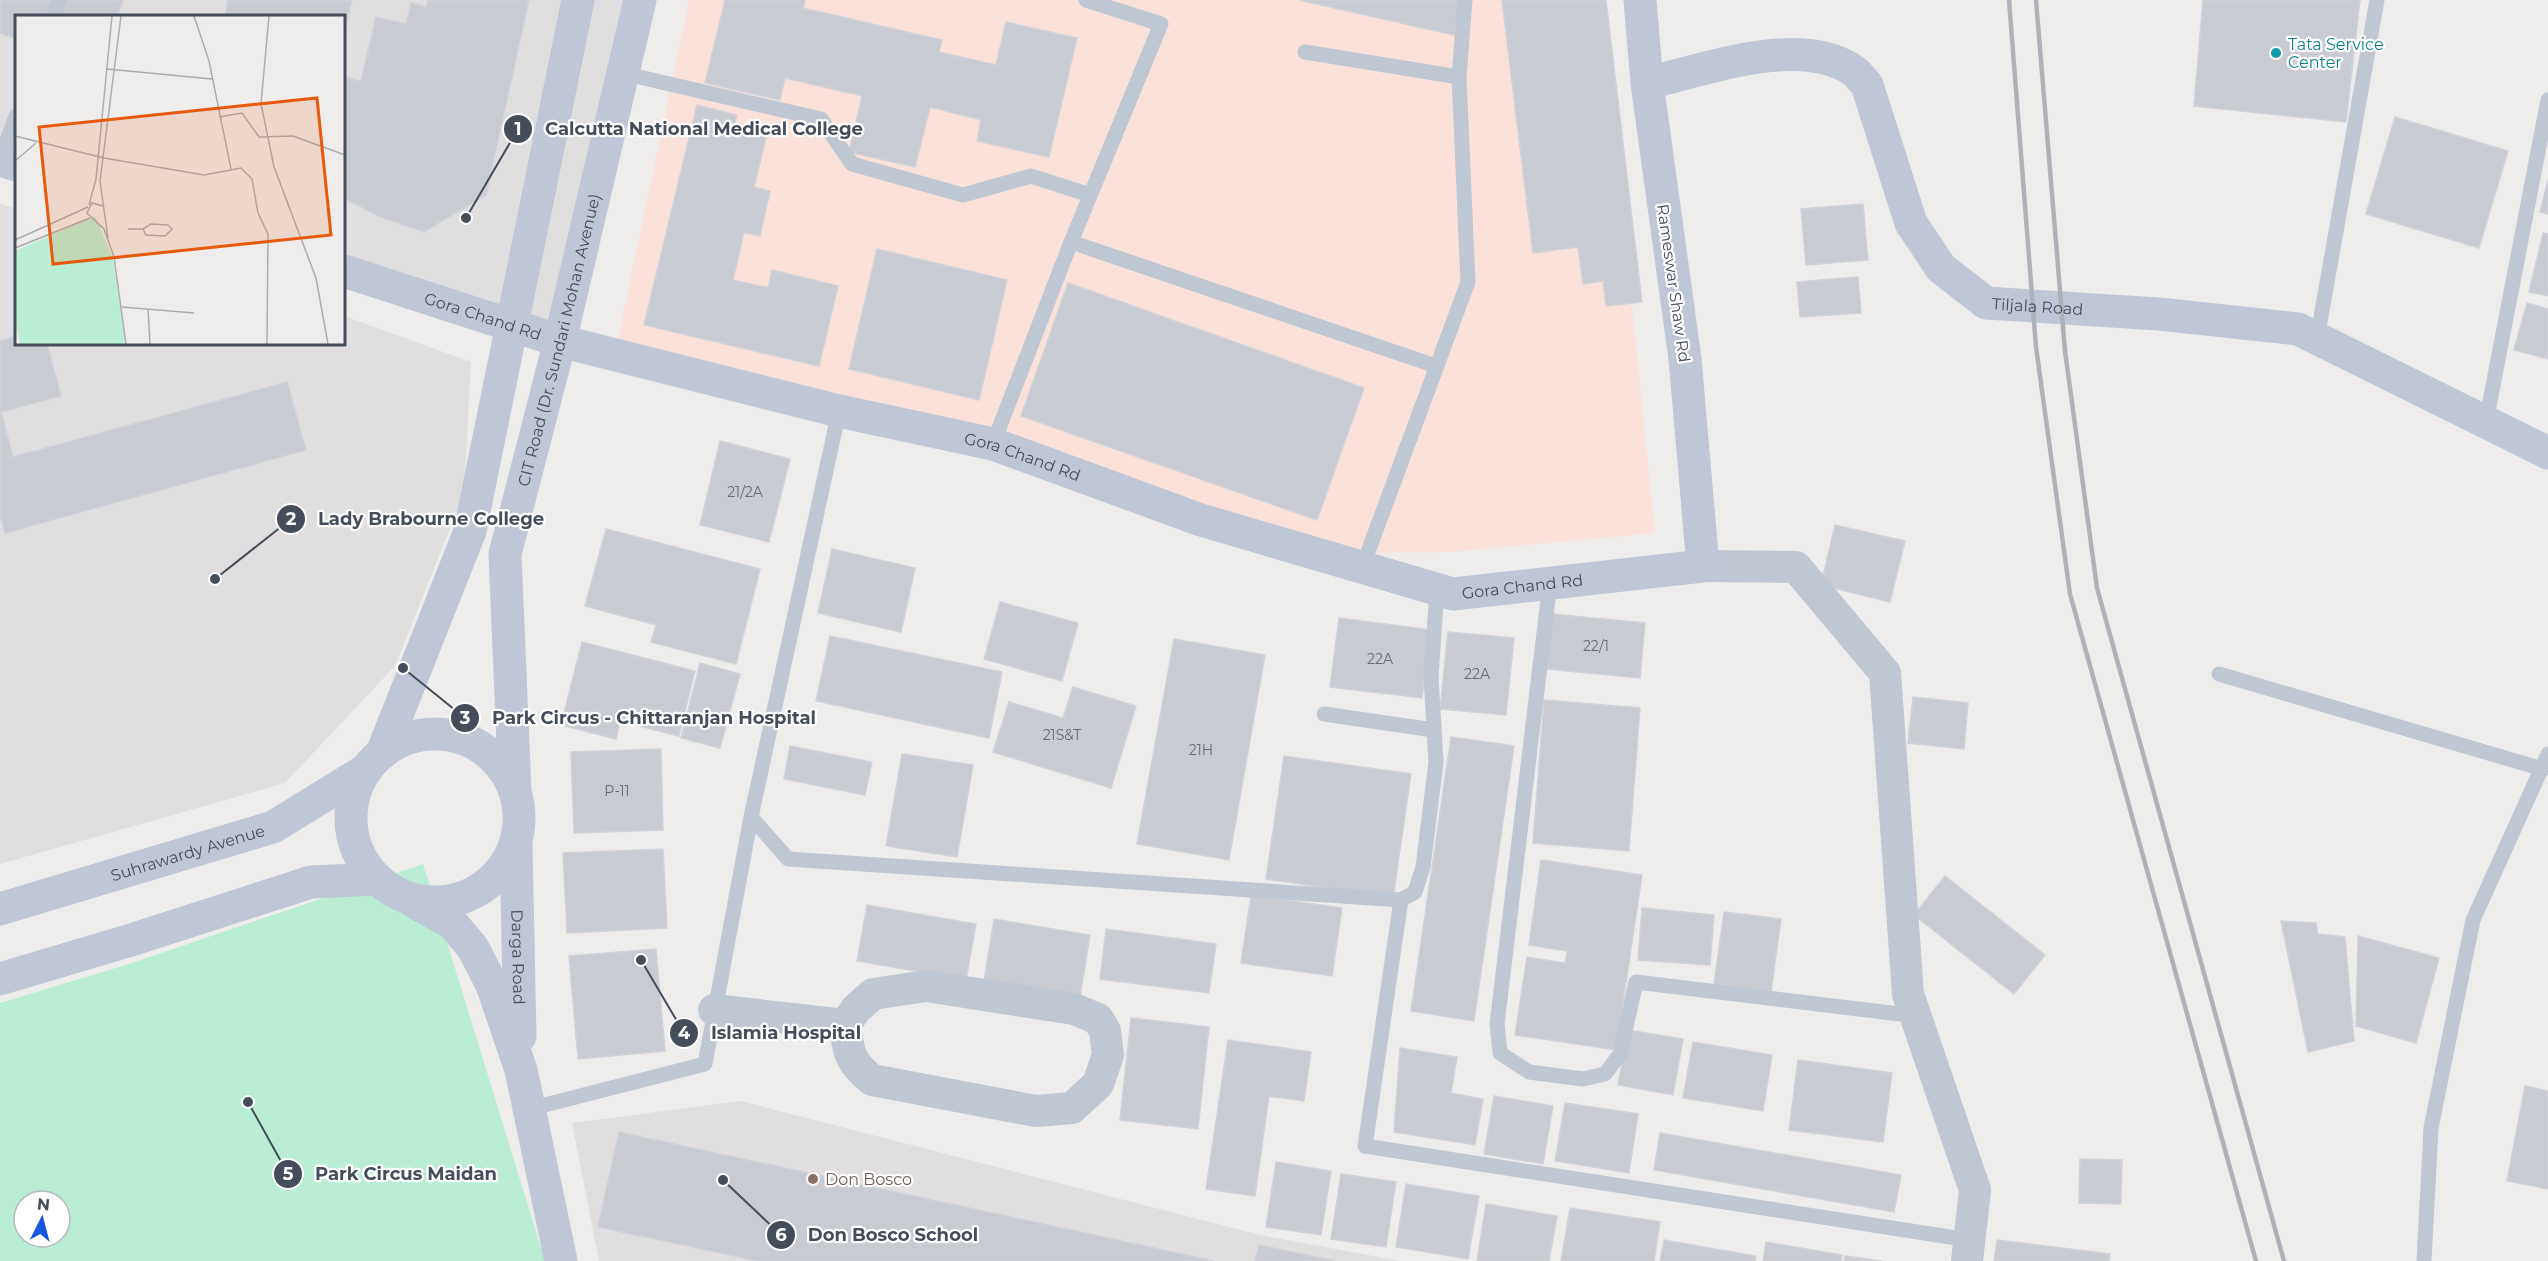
<svg xmlns="http://www.w3.org/2000/svg" width="2548" height="1261" font-family="Montserrat,sans-serif">
  <style>
    .education { fill: #e0dede }
    .medical { fill: #fae2db }
    .green { fill: #b9eed4; fill-rule: evenodd }
    .building { fill: #c9cbd2; stroke: #d0d2d8; stroke-width: 1.5 }
    .lines { fill: none; stroke-linecap: round; stroke-linejoin: round }
    .lane { stroke: #bfc7d2; stroke-width: 15 }
    .street { stroke: #bfc7d2; stroke-width: 32 }
    .secondary { stroke: #bfc7d6; stroke-width: 33 }
    .rail { stroke: #aeb1b7; stroke-width: 4.5 }
    .culture-dot { fill: #0f9aa8; stroke: #fff; stroke-width: 2 }
    .education-dot { fill: #8d6e63; stroke: #fff; stroke-width: 2 }
    .labels { text-anchor: middle; stroke-width: 4.5; stroke-linejoin: round; paint-order: stroke }
    .number-label { font-size: 14px; fill: #666c78 }
    .culture-label { font-size: 16px; fill: #0d838f; stroke: #fff; text-anchor: start }
    .street-label { font-size: 16px; fill: #454d5a; stroke: #fff }
    .education-label { font-size: 16px; fill: #785e54; stroke: #fff; text-anchor: start }
    .inset-road { fill: none; stroke: #abadb2; stroke-width: 1.5 }
    .view { fill: #e8590c; fill-opacity: 0.15; stroke: #e8590c; stroke-width: 3 }
    .inset-edge { fill: none; stroke: #454d5a; stroke-width: 3 }
    .leader { fill: none; stroke: #454d5a; stroke-width: 2 }
    .callout-dot { fill: #454d5a; stroke: #fff; stroke-width: 2 }
    .mark-label { font-size: 18px; text-anchor: middle; font-weight: bold; fill: #fff }
    .callout-label { font-size: 18px; text-anchor: middle; font-weight: bold; fill: #454d5a; stroke: #fff; stroke-width: 4.5; stroke-linejoin: round; paint-order: stroke }
  </style>
  <rect width="100%" height="100%" fill="#efedec"/>
  <path class="education" d="M0 0H642L560 341 344 271V16H16V165L0 160Z
    M0 204 16 208V344H344V316L471 362 464 493 395 666 285 783 0 864Z
    M741 1101 1260 1235 1400 1261H599L572 1123Z"/>
  <path class="medical" d="M689 0H1601L1655 533 1452 552 1333 553 618 338Z"/>
  <path class="green" d="M423 864 545 1261H0V1003L132 963ZM24 1201H60V1237H24Z"/>
  <path class="building" d="M0 0H123L117 16H16V39L0 33Z
    M228 0H352L344 36V16H225Z
    M428 0H529L486 195 424 232 378 216 344 198V77L361 81 376 17 406 24 411 3 426 7Z
    M725 0H805L803 8 942 40 939 52 996 65 1006 22 1077 38 1049 157 977 141 981 120 930 107 915 167 849 152 862 96 785 78 780 100 705 83Z
    M1299 0H1462L1454 35Z
    M1502 0H1606L1642 302 1606 306 1603 281 1583 284 1578 247 1533 253Z
    M2203 0H2360L2346 122 2194 106Z
    M697 105 737 115 735 123 768 130 754 187 770 191 760 236 744 232 733 280 768 288 772 270 838 286 819 366 644 325Z
    M2395 117 2508 151 2479 248 2366 214Z
    M2548 180V214L2540 212Z
    M1863 204 1868 260 1806 265 1801 209Z
    M2543 233 2548 234V296L2529 292Z
    M877 249 1007 280 979 400 849 369Z
    M1858 277 1861 313 1800 317 1797 282Z
    M1068 283 1364 388 1317 520 1021 416Z
    M2527 303 2548 309V359L2514 350Z
    M16 336V344H47L61 396 1 412 13 457 287 382 306 450 5 533 0 515V341Z
    M720 441 790 459 769 542 700 525Z
    M1835 525 1905 541 1890 602 1821 585Z
    M606 529 760 569 736 664 651 642 656 625 585 606Z
    M832 549 915 568 901 632 818 613Z
    M1000 602 1078 623 1062 681 984 659Z
    M1552 614 1645 623 1640 678 1546 669Z
    M1339 618 1431 630 1422 698 1330 687Z
    M1448 632 1514 638 1506 715 1440 709Z
    M830 636 1002 672 989 738 816 701Z
    M1174 639 1265 655 1229 860 1137 844Z
    M582 642 695 671 679 736 620 721 616 739 561 725Z
    M700 663 740 674 720 748 681 738Z
    M1073 687 1136 706 1111 788 993 752 1009 702 1063 718Z
    M1913 697 1968 703 1964 749 1908 743Z
    M1544 700 1640 708 1629 851 1533 843Z
    M1451 737 1514 746 1474 1021 1411 1011Z
    M790 746 872 762 865 795 784 779Z
    M661 749 663 830 574 833 571 752Z
    M902 754 973 765 957 857 886 846Z
    M1284 756 1411 774 1393 898 1266 879Z
    M663 849 667 928 567 933 563 853Z
    M1541 860 1642 875 1616 1050 1515 1035 1527 957 1565 963 1567 951 1529 945Z
    M1945 876 2045 955 2014 994 1914 915Z
    M1251 895 1342 908 1332 976 1241 963Z
    M867 905 976 924 966 980 857 961Z
    M1642 908 1714 915 1710 965 1638 960Z
    M1724 912 1781 919 1771 992 1714 984Z
    M994 919 1090 935 1080 997 984 981Z
    M2281 921 2316 923 2318 934 2345 937 2354 1041 2308 1052Z
    M1106 929 1216 944 1209 993 1100 979Z
    M2358 936 2439 958 2416 1043 2356 1026Z
    M656 949 665 1051 578 1059 569 956Z
    M1131 1018 1209 1027 1198 1129 1120 1120Z
    M1628 1030 1683 1039 1673 1095 1618 1085Z
    M1228 1040 1311 1052 1304 1101 1269 1096 1255 1196 1206 1189Z
    M1693 1042 1772 1055 1763 1111 1683 1098Z
    M1400 1048 1457 1057 1451 1093 1483 1099 1475 1145 1394 1132Z
    M1798 1060 1892 1073 1883 1142 1789 1130Z
    M2525 1086 2548 1091V1189L2507 1181Z
    M1494 1096 1553 1106 1543 1164 1484 1154Z
    M1565 1103 1638 1114 1629 1173 1555 1161Z
    M619 1132 1214 1261H758L598 1227Z
    M1660 1133 1901 1175 1894 1212 1654 1170Z
    M2080 1159 2122 1160 2121 1204 2079 1203Z
    M1276 1162 1331 1171 1321 1235 1266 1227Z
    M1341 1174 1396 1182 1386 1247 1331 1239Z
    M1406 1184 1479 1196 1468 1259 1396 1247Z
    M1486 1204 1557 1216 1549 1261H1477Z
    M1570 1208 1660 1222 1654 1261H1561Z
    M1664 1240 1756 1256 1755 1261H1660Z
    M1997 1240 2110 1254 2109 1261H1994Z
    M1766 1242 1842 1255 1841 1261H1763Z
    M1259 1245 1335 1261H1255Z
    M1845 1256 1882 1261H1844Z"/>
  <g class="lines">
    <path class="lane" d="M53 16 59 0
      M1305 52 1459 77
      M622 73 821 119 852 164 963 195 1031 176 1090 195
      M0 160 16 116
      M1071 242 1436 366
      M2317 339 2377 0
      M2486 422 2548 100
      M993 444 1071 242 1161 24 1086 0
      M1362 568 1468 282 1459 77 1465 0
      M1550 583 1497 1024 1500 1053 1529 1072 1583 1079 1605 1074 1620 1054 1636 982 1916 1016
      M1437 589 1431 677 1436 762 1423 867 1415 892 1401 900 1365 1146 1969 1240
      M2219 674 2543 769
      M1324 714 1434 730
      M751 817 788 859 1401 900
      M529 1109 705 1064 751 817 839 411
      M2424 1261 2431 1128 2473 920 2548 754"/>
    <path class="street" d="M1703 566 1796 567 1885 673 1908 994 1975 1190 1967 1261
      M714 1010 845 1025 856 1009 873 994 926 986 1074 1009 1098 1019 1105 1031 1108 1055 1098 1084 1072 1108 1036 1111 872 1080C849 1061 849 1054 845 1025"/>
    <g class="secondary">
      <path id="s1" d="M1647 83C1705 70 1796 35 1851 69 1857 72 1862 80 1867 85L1911 223 1941 268 1986 303 2159 314 2298 329 2548 453"/>
      <path d="M0 160 16 165"/>
      <path id="s2" d="M344 271 560 341 839 411 993 444 1201 520 1453 594 1703 566 1685 359 1647 83 1640 0"/>
      <circle cx="435" cy="818" r="84"/>
      <path d="M382 753 470 531 578 0"/>
      <path id="s3" d="M515 791 505 554 560 341 640 0"/>
      <path id="s4" d="M516 846 520 1036"/>
      <path d="M414 902 452 923 473 948 492 985 521 1070 561 1261"/>
      <path id="s5" d="M0 909 273 827 366 770"/>
      <path d="M0 979 131 940 311 882 377 879"/>
    </g>
    <path class="rail" d="M2009 0 2036 347 2070 594 2256 1261
      M2036 0 2065 351 2097 588 2284 1261"/>
  </g>
  <circle class="culture-dot" cx="2276" cy="53" r="6"/>
  <circle class="education-dot" cx="813" cy="1179" r="6"/>
  <g class="labels">
    <g class="number-label">
      <text x="745" y="497">21/2A</text>
      <text x="1596" y="651">22/1</text>
      <text x="1380" y="664">22A</text>
      <text x="1477" y="679">22A</text>
      <text x="1062" y="740">21S&amp;T</text>
      <text x="1201" y="755">21H</text>
      <text x="617" y="796">P-11</text>
    </g>
    <g class="culture-label">
      <text x="2288" y="50">Tata Service<tspan x="2288" dy="18">Center</tspan></text>
    </g>
    <g class="street-label">
      <text transform="translate(1674 283) rotate(82)" y="6">Rameswar Shaw Rd</text>
      <text dy="6" stroke="none"><textPath href="#s1" startOffset="540">Tiljala Road</textPath></text>
      <text dy="6" stroke="none"><textPath href="#s2" startOffset="146">Gora Chand Rd</textPath></text>
      <text dy="6" stroke="none"><textPath href="#s3" startOffset="458">CIT Road (Dr. Sundari Mohan Avenue)</textPath></text>
      <text dy="6" stroke="none"><textPath href="#s2" startOffset="704">Gora Chand Rd</textPath></text>
      <text dy="6" stroke="none"><textPath href="#s2" startOffset="1226">Gora Chand Rd</textPath></text>
      <text dy="6" stroke="none"><textPath href="#s5" startOffset="196">Suhrawardy Avenue</textPath></text>
      <text dy="6" stroke="none"><textPath href="#s4" startOffset="111">Darga Road</textPath></text>
    </g>
    <g class="education-label">
      <text x="825" y="1185">Don Bosco</text>
    </g>
  </g>
  <g transform="translate(15 15)">
    <rect width="330" height="330" fill="#efedec"/>
    <path d="M80 201 98 244 111 329H5L0 302V236Z" fill="#b9eed4"/>
    <path class="inset-road" d="M179 1 194 46 216 154M254 1 246 89 259 152 301 263 313 329M92 54 197 64M204 102 227 98 244 122 278 121 330 140M0 121 89 143 189 160 226 153 237 164 243 198 253 219 252 329M0 146 21 128M74 190 81 164 97 1M88 191 77 188 72 198 89 214 99 242 111 329M113 214H128L136 209 153 210 157 214 150 221 131 220 128 214M93 223 85 166 106 1M0 225 73 192M0 233 75 203M107 292 179 298M133 294 135 329"/>
    <path class="view" d="M302 83 316 220 38 249 24 112Z"/>
    <rect width="330" height="330" class="inset-edge"/>
  </g>
  <path class="leader" d="M466 218L518 129M215 579L291 519M403 668L465 718M641 960L684 1033M248 1102L288 1174M723 1180L781 1235"/>
  <g class="callout-dot">
    <circle cx="466" cy="218" r="6"/>
    <circle cx="215" cy="579" r="6"/>
    <circle cx="403" cy="668" r="6"/>
    <circle cx="641" cy="960" r="6"/>
    <circle cx="248" cy="1102" r="6"/>
    <circle cx="723" cy="1180" r="6"/>
    <circle cx="518" cy="129" r="15"/>
    <circle cx="291" cy="519" r="15"/>
    <circle cx="465" cy="718" r="15"/>
    <circle cx="684" cy="1033" r="15"/>
    <circle cx="288" cy="1174" r="15"/>
    <circle cx="781" cy="1235" r="15"/>
  </g>
  <g class="mark-label">
    <text x="518" y="135">1</text>
    <text x="291" y="525">2</text>
    <text x="465" y="724">3</text>
    <text x="684" y="1039">4</text>
    <text x="288" y="1180">5</text>
    <text x="781" y="1241">6</text>
  </g>
  <g class="callout-label">
    <text x="704" y="135">Calcutta National Medical College</text>
    <text x="431" y="525">Lady Brabourne College</text>
    <text x="654" y="724">Park Circus - Chittaranjan Hospital</text>
    <text x="786" y="1039">Islamia Hospital</text>
    <text x="406" y="1180">Park Circus Maidan</text>
    <text x="893" y="1241">Don Bosco School</text>
  </g>
  <g transform="translate(42 1219) rotate(6)"><circle r="28" fill="#ffffff" stroke="#b5b8bd" stroke-width="1.5"/>
  <path d="M0-4.5L10 22L0 15L-10 22Z" fill="#1856dd"/>
  <text y="-9" font-size="16" font-weight="bold" text-anchor="middle" fill="#454d5a">N</text>
  </g>
</svg>
